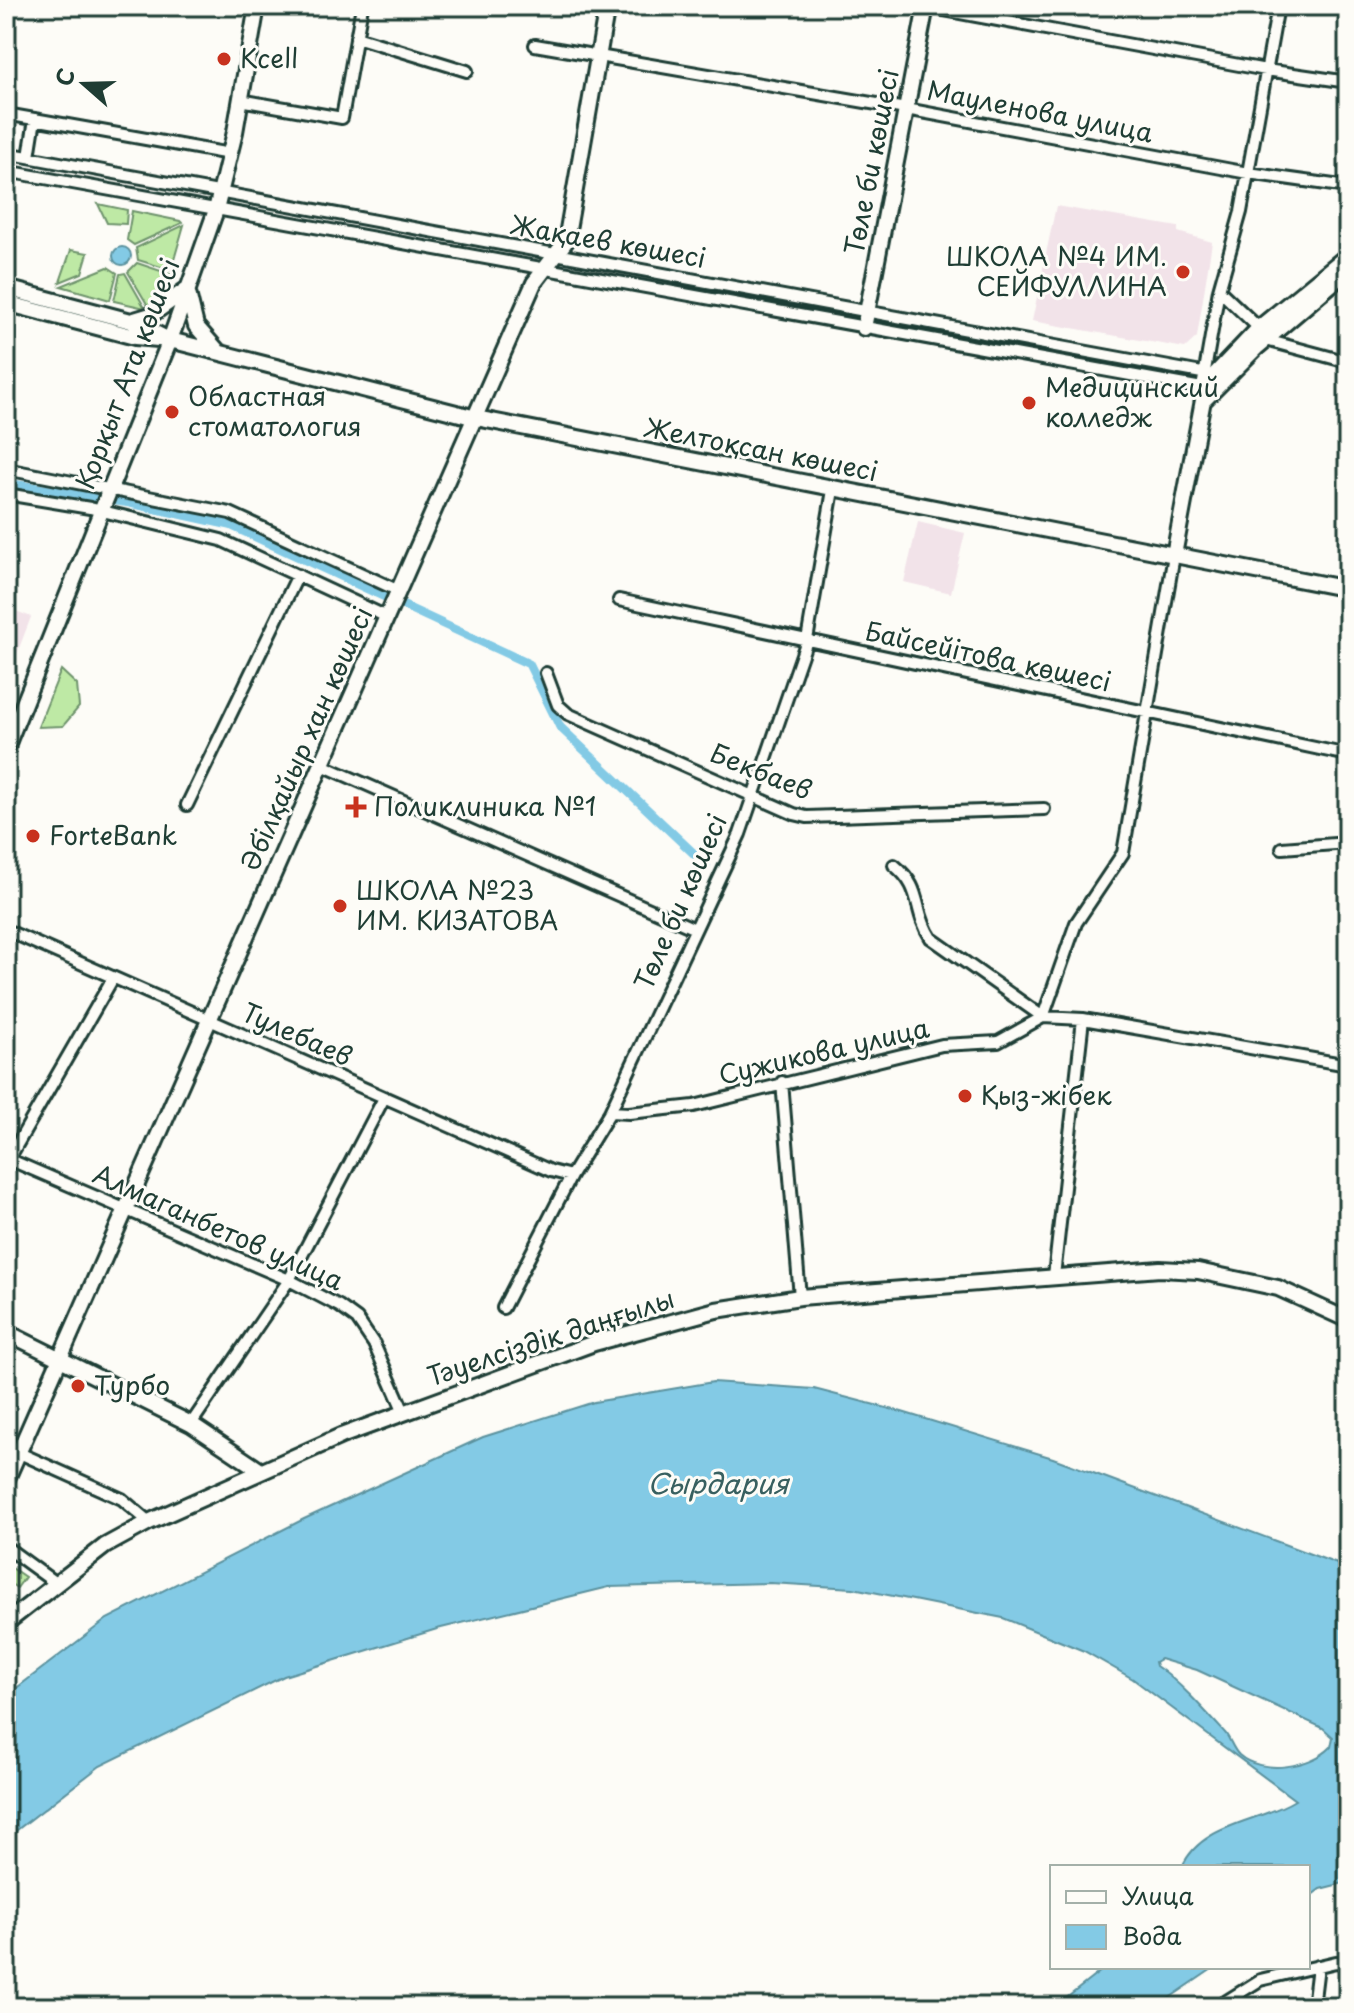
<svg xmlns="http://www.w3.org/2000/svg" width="1354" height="2013" font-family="'Playpen Sans',sans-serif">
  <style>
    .built { fill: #f2e3e9 }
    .green { fill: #bee9a5; stroke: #6e936c; stroke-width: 2 }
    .water { fill: #83cae5; stroke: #5b929e; stroke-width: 2; fill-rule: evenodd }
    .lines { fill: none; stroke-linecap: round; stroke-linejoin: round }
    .canal { stroke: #83cae5; stroke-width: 9 }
    .street-casing { stroke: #1f3d34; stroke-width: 16 }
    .secondary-casing { stroke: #1f3d34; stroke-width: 20 }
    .street { stroke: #fdfcf7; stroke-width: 10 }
    .secondary { stroke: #fdfcf7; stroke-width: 14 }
    .poi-dot { fill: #c8321e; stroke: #fdfcf7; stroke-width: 3 }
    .labels { text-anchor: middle; stroke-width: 6; stroke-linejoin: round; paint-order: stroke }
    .poi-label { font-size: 26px; fill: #1f3d34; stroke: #fdfcf7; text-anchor: start }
    .street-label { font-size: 26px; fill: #1f3d34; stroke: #fdfcf7 }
    .water-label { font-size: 28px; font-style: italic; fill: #386060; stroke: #fdfcf7 }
  </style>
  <rect width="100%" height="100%" fill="#fdfcf7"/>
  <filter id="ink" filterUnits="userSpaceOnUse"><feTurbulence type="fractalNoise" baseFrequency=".0125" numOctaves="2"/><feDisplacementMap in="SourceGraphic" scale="16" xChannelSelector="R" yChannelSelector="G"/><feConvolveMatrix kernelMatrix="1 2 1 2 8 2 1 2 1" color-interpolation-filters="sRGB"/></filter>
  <g filter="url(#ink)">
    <path class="built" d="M1056 206 1178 227V232L1212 242 1197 337 1185 348 1032 321Z
      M918 522 965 533 951 593 904 582Z
      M6 607 31 617 6 682Z"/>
    <path class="green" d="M98 204 127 210 126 224 107 223Z
      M132 211 180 221 182 223 134 245 127 240Z
      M184 225 171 270 138 260 136 248Z
      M71 250 88 253 82 273 60 282Z
      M137 263 170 274 159 303 150 309 128 272Z
      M108 267 117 273 110 300 61 286Z
      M125 273 145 308 114 301 120 274Z
      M61 670 77 685 79 707 63 726 38 727Z
      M6 1564 25 1577 17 1588 6 1581Z"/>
    <path class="water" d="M113 256a9 9 0 1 1 18 0a9 9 0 1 1-18 0Z
      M713 1382 814 1389 902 1412 1053 1458 1348 1568V1882L1320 1889 1308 1898V1867H1182C1201 1823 1258 1823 1295 1800L1133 1679 1084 1651 1003 1618 853 1588 770 1583 609 1587 437 1629 284 1676 100 1766 17 1830 6 1843V1696L107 1619 304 1519 483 1437 594 1402ZM1160 1659 1197 1670 1323 1728 1333 1737 1331 1747C1311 1768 1261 1775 1239 1755 1233 1749 1231 1741 1226 1734 1207 1713 1179 1681 1156 1666L1155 1662Z
      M1106 1967H1215L1156 2007H1055Z"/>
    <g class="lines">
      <path class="canal" d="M6 483 130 503 230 525 529 664 560 727 706 865"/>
      <defs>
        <path id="street" d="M922 6 1266 70 1348 82
          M356 37 467 71
          M535 45 906 109 1248 173 1348 187
          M240 100 342 118 362 6
          M6 114 230 154
          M6 153 1202 373
          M29 157 35 119
          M6 171 1202 388 1219 290 1241 212 1278 6
          M1219 290 1259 328 1266 340 1348 362
          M6 469 230 513 399 591
          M6 494 90 508 221 540 387 617
          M619 600 1348 755
          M546 673 558 705 568 714 794 814 807 817 1044 809
          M322 765 695 929
          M187 805 298 575
          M1282 848 1348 843
          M894 865C924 889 912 909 931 938L1043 1017
          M6 930 551 1171 571 1176
          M1043 1017 1076 923 1123 853 1174 555
          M1043 1017 1083 1019 1348 1065
          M782 1082 800 1297
          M610 1112 629 1113 694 1106 942 1045 998 1042 1043 1017
          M6 1158 289 1280 339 1306 357 1319 374 1344 404 1412
          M7 1162 113 978
          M1054 1276 1083 1019
          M503 1308 571 1176 610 1112 740 834 807 640 833 490
          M191 1424 289 1280 384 1098
          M6 1447 122 1499 149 1522
          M6 1547 54 1582
          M1217 2007 1260 1980 1336 1962 1348 1964
          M1313 2007 1318 1966"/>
        <path id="secondary" d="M6 288 131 321 165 338
          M6 303 135 337 170 340 476 418 1348 589
          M131 321 151 315 187 289 196 326 217 350
          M864 328 926 6
          M1204 400 1256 348 1348 270
          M1174 555 1203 400 1202 388 1259 328 1348 255
          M6 748 170 340 216 210 235 132 257 6
          M6 1332 191 1424 261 1471
          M6 1481 534 283 566 241 607 6
          M6 1623 105 1546 149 1522 341 1436 594 1343 716 1310 800 1297 1160 1269 1198 1271 1278 1288 1348 1320"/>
      </defs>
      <use href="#street" class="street-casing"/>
      <use href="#secondary" class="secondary-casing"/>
      <use href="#street" class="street"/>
      <use href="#secondary" class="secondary"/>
    </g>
  </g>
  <g class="poi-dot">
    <circle cx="224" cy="59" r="8"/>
    <circle cx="1183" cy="272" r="8"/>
    <circle cx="1029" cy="403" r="8"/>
    <circle cx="172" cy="412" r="8"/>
    <path d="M352 795h8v8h8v8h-8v8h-8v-8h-8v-8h8z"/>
    <circle cx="33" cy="836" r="8"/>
    <circle cx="340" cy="906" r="8"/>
    <circle cx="965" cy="1096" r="8"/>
    <circle cx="78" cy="1386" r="8"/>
  </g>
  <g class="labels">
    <g class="poi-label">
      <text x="240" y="68">Kcell</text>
      <text x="1167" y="266" text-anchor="end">ШКОЛА №4 ИМ.<tspan x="1167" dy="30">СЕЙФУЛЛИНА</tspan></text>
      <text x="1045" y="397">Медицинский<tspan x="1045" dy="30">колледж</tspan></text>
      <text x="188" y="406">Областная<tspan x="188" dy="30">стоматология</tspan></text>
      <text x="374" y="816">Поликлиника №1</text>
      <text x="49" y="845">ForteBank</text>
      <text x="356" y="900">ШКОЛА №23<tspan x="356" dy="30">ИМ. КИЗАТОВА</tspan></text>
      <text x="981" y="1105">Қыз-жібек</text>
      <text x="94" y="1395">Турбо</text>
    </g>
    <g class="street-label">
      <text transform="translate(1040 112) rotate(11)" y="9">Мауленова улица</text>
      <text transform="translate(872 162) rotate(-79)" y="9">Төле би көшесі</text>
      <text transform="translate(608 242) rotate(10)" y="9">Жақаев көшесі</text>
      <text transform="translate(128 374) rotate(-69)" y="9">Қорқыт Ата көшесі</text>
      <text transform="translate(761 450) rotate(11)" y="9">Желтоқсан көшесі</text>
      <text transform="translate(988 657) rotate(12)" y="9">Байсейітова көшесі</text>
      <text transform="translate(307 739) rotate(-66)" y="9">Әбілқайыр хан көшесі</text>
      <text transform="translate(761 772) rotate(22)" y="9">Бекбаев</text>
      <text transform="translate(681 902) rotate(-66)" y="9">Төле би көшесі</text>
      <text transform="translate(297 1035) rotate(24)" y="9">Тулебаев</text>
      <text transform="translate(824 1052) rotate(-13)" y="9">Сужикова улица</text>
      <text transform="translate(218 1228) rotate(24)" y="9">Алмаганбетов улица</text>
      <text transform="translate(551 1338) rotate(-18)" y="9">Тәуелсіздік даңғылы</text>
    </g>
    <g class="water-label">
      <text x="718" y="1494">Сырдария</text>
    </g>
  </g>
  <rect width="1354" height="2013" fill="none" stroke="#fdfcf7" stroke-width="32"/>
  <rect x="16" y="16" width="1322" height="1981" fill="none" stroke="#1f3d34" stroke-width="3" filter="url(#ink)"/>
  <rect x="1050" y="1865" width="260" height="104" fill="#fdfcf7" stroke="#a4b0a9" stroke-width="2"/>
  <rect x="1066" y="1891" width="40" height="12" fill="#fdfcf7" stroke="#a4b0a9" stroke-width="2"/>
  <text x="1122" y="1905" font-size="24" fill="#1f3d34">Улица</text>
  <rect x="1066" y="1925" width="40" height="24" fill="#83cae5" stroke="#a4b0a9" stroke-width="2"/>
  <text x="1122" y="1945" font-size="24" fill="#1f3d34">Вода</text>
  <g transform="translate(84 84) rotate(290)" stroke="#fdfcf7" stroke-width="6" paint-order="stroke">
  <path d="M0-6L14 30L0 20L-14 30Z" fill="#1f3d34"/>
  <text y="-12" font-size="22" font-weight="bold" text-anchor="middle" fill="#1f3d34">С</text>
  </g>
</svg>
